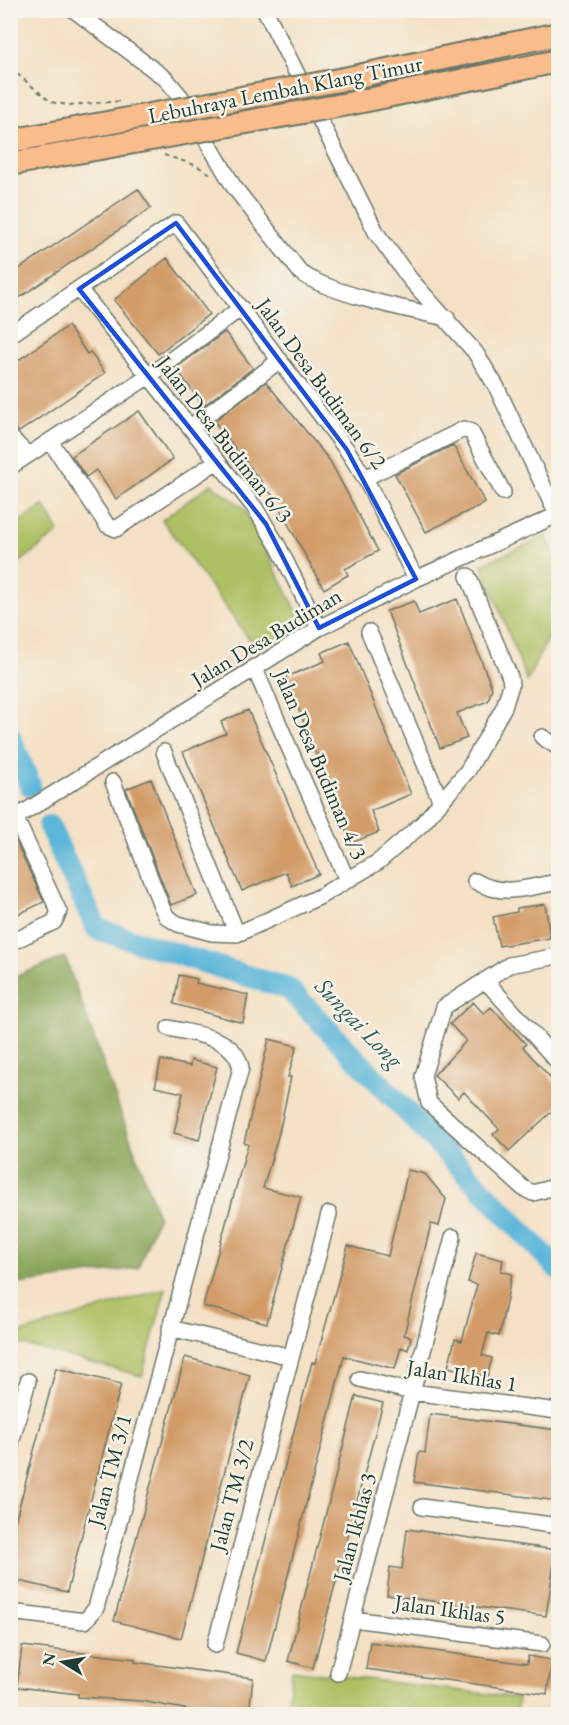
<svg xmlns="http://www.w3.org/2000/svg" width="569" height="1725" font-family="'EB Garamond',serif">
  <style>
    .green { fill: #adc064; stroke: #667e4c; stroke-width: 1.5 }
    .forest { fill: #8aa65a; stroke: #547247; stroke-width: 1.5 }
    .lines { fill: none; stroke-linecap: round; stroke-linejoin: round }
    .river { stroke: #5bb6d9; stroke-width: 22 }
    .building { fill: #d29b67 }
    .minor-casing { stroke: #6a7667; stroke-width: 18 }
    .highway-casing { stroke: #6a7667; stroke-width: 26 }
    .path { stroke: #6a7667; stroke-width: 2; stroke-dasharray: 4.5 4.5; stroke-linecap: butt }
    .minor { stroke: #fff; stroke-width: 15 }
    .highway { stroke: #fabc8b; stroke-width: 22 }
    .highway-bridge-casing { stroke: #6a7667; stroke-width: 26; stroke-linecap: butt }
    .highway-bridge { stroke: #fabc8b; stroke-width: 22 }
    .marked { fill: none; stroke: #1d4ed8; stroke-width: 4.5; stroke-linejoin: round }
    .labels { text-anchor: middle; stroke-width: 5; stroke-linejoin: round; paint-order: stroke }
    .street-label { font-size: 22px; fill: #1f3d34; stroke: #f7f3e8 }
    .water-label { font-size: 24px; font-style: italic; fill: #2e5b5d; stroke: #f7f3e8 }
  </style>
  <rect width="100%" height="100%" fill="#f7f3e8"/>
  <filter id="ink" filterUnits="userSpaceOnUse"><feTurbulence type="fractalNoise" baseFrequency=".0167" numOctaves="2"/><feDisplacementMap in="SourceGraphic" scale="12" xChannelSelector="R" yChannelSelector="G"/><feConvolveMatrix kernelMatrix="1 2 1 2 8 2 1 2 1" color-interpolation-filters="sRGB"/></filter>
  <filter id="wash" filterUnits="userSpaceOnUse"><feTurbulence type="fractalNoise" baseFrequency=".008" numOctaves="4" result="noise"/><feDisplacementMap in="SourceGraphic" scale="24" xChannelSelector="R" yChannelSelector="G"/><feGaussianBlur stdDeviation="1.35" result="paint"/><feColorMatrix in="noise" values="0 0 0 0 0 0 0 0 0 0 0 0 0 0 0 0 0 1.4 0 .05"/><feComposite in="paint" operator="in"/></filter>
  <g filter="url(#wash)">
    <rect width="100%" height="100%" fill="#f4e0c5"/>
    <path class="green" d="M211 484 243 507 303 623 257 650 162 520Z
      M44 505 59 532 11 569V508L19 522Z
      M547 536 558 566V616L527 681 482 564Z
      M166 1288 142 1376 11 1342V1336Z
      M292 1670 518 1698 516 1714H327V1711L287 1706Z"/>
    <path class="forest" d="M65 957 158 1216 138 1268 11 1285V978Z"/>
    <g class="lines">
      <path class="river" d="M10 736 30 785
        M49 826 97 929 289 989 558 1269"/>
    </g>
    <g id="blocks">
      <path class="building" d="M138 189 151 208 10 304V275Z
        M167 258 209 314 158 354 114 300Z
        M68 326 87 354 90 352 105 373 19 432 10 423V366Z
        M225 332 253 368 203 406 176 368Z
        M266 382 330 461 378 551 345 569 348 575 324 589 272 495 214 421Z
        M139 411 173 459 116 499 96 470 86 477 72 456Z
        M453 445 485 503 426 532 395 474Z
        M457 599 492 688 488 701 457 713 467 738 440 748 387 611 414 601 419 614Z
        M349 641 411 794 371 811 379 832 351 843 286 677 325 661 321 653Z
        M248 710 319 874 292 886 286 872 242 891 183 752 226 733 221 722Z
        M151 779 197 895 171 905 126 789Z
        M16 842 44 902 10 918V844Z
        M545 904 550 938 499 946 493 917 517 912V908Z
        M179 975 197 979 196 983 248 995 243 1023 174 1004Z
        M473 1002 484 1014 491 1007 526 1044 523 1047 558 1086V1106L509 1151 493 1134 499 1129 464 1092 458 1098 434 1075 466 1041 450 1024Z
        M269 1039 297 1046 288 1077H291L279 1133 263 1188 301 1197 267 1323 203 1306 248 1144 244 1143Z
        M161 1060 190 1066 191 1060 217 1067 199 1140 174 1133 183 1093 155 1087Z
        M408 1170 425 1174 446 1199 439 1226 431 1224 404 1335 411 1337 408 1350 401 1347 395 1369 344 1356 266 1661 236 1653 312 1362 315 1363 348 1246 388 1256Z
        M476 1253 503 1260 501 1271 512 1274 499 1336 488 1333 482 1355 492 1358 487 1377 448 1367 455 1339 462 1341 477 1285 468 1282Z
        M185 1357 250 1375 181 1638 114 1621Z
        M56 1368 121 1384 67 1592 10 1579V1541Z
        M356 1396 383 1403 313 1668 288 1661Z
        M430 1414 558 1430V1501L414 1482 419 1452 425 1453Z
        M407 1529 556 1550 546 1616 387 1595 390 1567 402 1569Z
        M370 1642 527 1664 528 1656 552 1660 547 1694 366 1669Z
        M22 1646 135 1659V1662L253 1678 249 1714H211L141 1701 78 1697V1694L17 1687Z"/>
    </g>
  </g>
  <g filter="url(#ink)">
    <use href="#blocks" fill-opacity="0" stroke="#6a7667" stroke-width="1.5"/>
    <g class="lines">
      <defs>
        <path id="minor" d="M74 10 166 79 181 97 234 187 301 273C331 294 409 310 447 318
          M265 10 377 234 410 279 475 352 496 386 558 517
          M79 289 255 508 278 546 319 628
          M10 335 176 223 347 450 365 478 416 579
          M192 426 280 360
          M10 437 28 455
          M50 441 107 525 116 529 217 461
          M10 467 149 376 241 308
          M365 478 464 429 471 432 503 492
          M369 632 441 802
          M254 667 347 880
          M542 737 558 747
          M164 752 237 934
          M113 782 162 908 167 917 178 924 212 933 237 934 319 897 378 862 422 824 468 770 504 707 511 685 510 677 468 576
          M10 821 319 628 416 579 557 515
          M475 881C503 898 528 887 558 882
          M10 943 54 922 59 912 16 819
          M558 956 509 965 444 1007 423 1076 429 1103 523 1188 533 1193 558 1186
          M485 980 558 1062
          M170 1328 291 1357
          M360 1379 412 1392 558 1411
          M10 1447 28 1381
          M422 1507 558 1526
          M10 1612 85 1621 96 1608 241 1068C235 1036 196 1035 169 1028
          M353 1619 542 1644
          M215 1645 329 1214
          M338 1673 453 1237"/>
        <path id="highway" d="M344 79 558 34
          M348 104 558 61"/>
      </defs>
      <use href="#minor" class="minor-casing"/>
      <use href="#highway" class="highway-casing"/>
      <path class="path" d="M10 68 51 102 68 105 122 101
        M164 155 195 165 211 174"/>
      <use href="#minor" class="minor"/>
      <use href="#highway" class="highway"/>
      <defs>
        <path id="highway-bridge" d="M10 141 344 79
          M10 164 348 104"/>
      </defs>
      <use href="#highway-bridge" class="highway-bridge-casing"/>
      <use href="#highway-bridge" class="highway-bridge"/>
    </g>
  </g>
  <path class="marked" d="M176 223 347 450 416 579 319 628 266 524 79 289Z"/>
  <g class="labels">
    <g class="street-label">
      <text transform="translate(285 89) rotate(-11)" y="8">Lebuhraya Lembah Klang Timur</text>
      <text transform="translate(322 383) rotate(54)" y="8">Jalan Desa Budiman 6/2</text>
      <text transform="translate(225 439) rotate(52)" y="8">Jalan Desa Budiman 6/3</text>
      <text transform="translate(266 637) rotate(-31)" y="8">Jalan Desa Budiman</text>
      <text transform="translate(321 764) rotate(67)" y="8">Jalan Desa Budiman 4/3</text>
      <text transform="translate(462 1375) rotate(9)" y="8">Jalan Ikhlas 1</text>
      <text transform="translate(109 1470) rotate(-75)" y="8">Jalan TM 3/1</text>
      <text transform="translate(231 1495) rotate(-75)" y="8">Jalan TM 3/2</text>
      <text transform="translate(354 1527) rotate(-75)" y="8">Jalan Ikhlas 3</text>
      <text transform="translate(450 1609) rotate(8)" y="8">Jalan Ikhlas 5</text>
    </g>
    <g class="water-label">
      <text transform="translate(359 1023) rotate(46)" y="8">Sungai Long</text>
    </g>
  </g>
  <rect width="569" height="1725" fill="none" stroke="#f7f3e8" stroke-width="36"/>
  <g transform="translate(63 1662) rotate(281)" stroke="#f7f3e8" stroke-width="4.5" paint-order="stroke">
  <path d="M0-4.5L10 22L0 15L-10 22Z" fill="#1f3d34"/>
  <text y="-9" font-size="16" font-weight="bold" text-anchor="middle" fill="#1f3d34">N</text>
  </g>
</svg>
